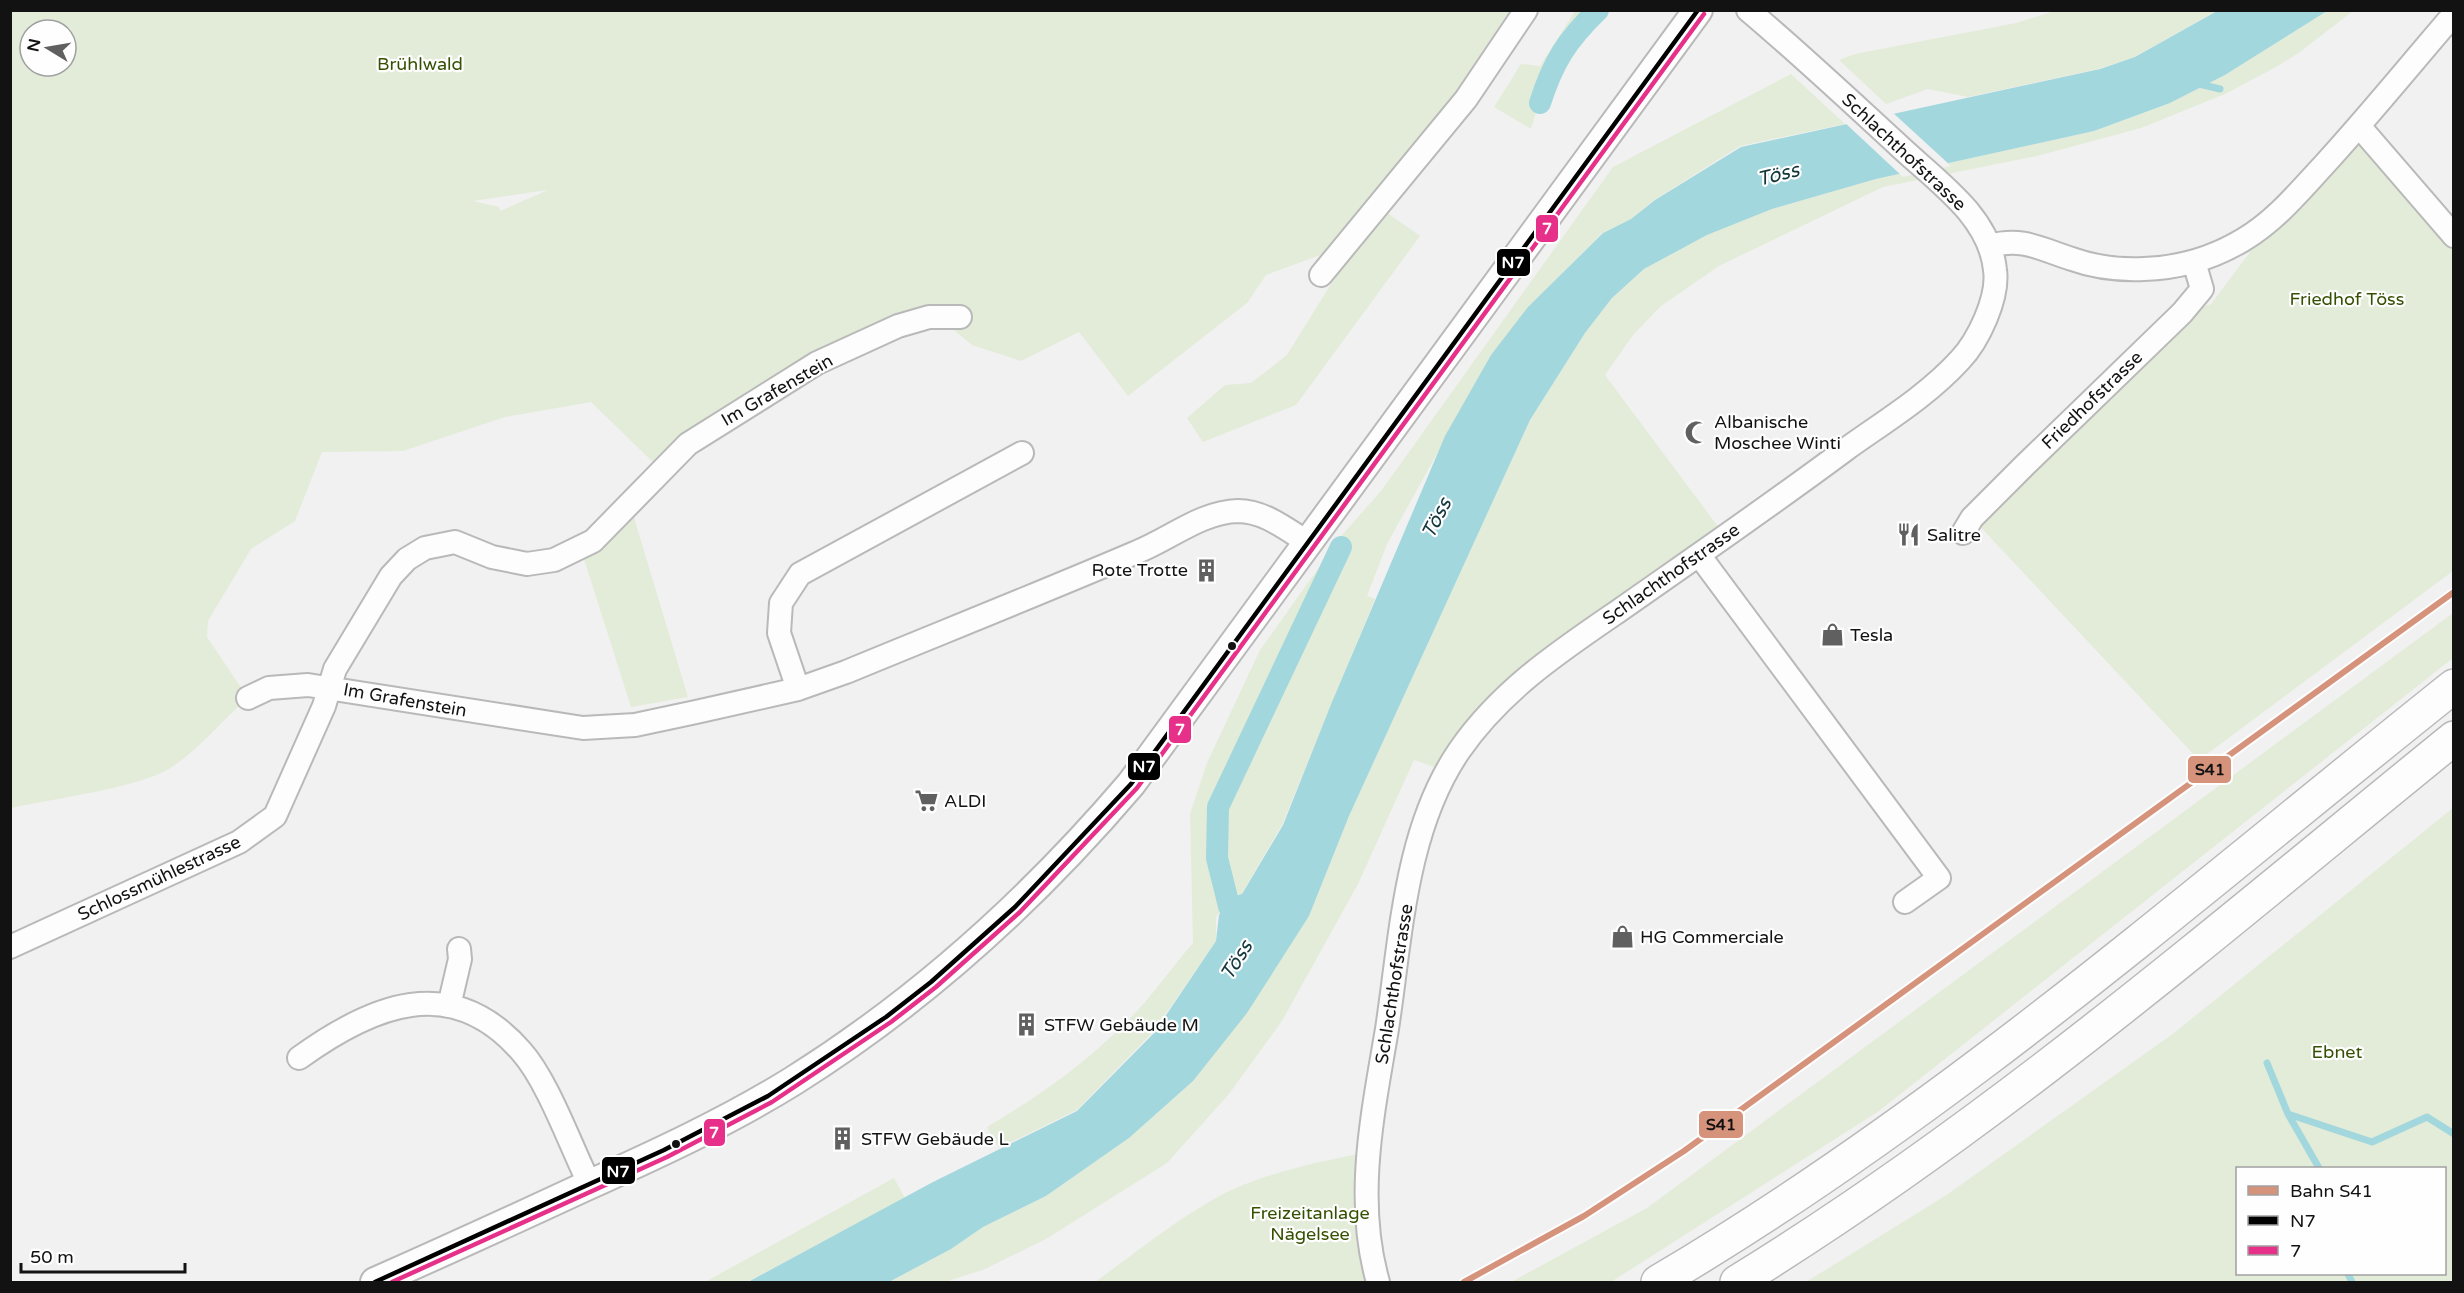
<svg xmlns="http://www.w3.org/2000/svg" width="2464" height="1293" font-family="'Varela Round',sans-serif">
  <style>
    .green { fill: #e3ecd8; fill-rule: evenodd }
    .water { fill: #a3d7de }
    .pier { fill: #f1f1f1 }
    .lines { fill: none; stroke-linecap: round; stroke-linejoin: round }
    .stream { stroke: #a3d7de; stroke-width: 7 }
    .canal { stroke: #a3d7de; stroke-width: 22 }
    .minor-casing { stroke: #b9b9b9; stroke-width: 26 }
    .major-casing { stroke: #b9b9b9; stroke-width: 32 }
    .highway-casing { stroke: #b9b9b9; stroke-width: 36 }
    .minor { stroke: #fdfdfd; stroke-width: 22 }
    .major { stroke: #fdfdfd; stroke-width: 28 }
    .highway { stroke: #fdfdfd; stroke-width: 33 }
    .bus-1-casing { stroke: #fefeff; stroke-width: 9 }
    .bus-2-casing { stroke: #fefeff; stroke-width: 9 }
    .bus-1 { stroke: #000; stroke-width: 4.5 }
    .bus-2 { stroke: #e73089; stroke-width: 4.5 }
    .rail-1-casing { stroke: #fefeff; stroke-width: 10 }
    .rail-1 { stroke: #d6937c; stroke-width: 6 }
    .bus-dot { fill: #121212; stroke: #fefeff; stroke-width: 2 }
    .labels { text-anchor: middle; stroke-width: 4.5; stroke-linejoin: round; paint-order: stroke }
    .park-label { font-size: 18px; fill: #355000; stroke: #fefeff }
    .street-label { font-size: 18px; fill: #121212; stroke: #fefeff }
    .poi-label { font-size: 18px; fill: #121212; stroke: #fefeff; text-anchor: start }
    .water-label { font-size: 20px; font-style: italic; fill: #12373b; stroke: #fefeff }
    .line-badge { stroke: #fefeff; stroke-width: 2 }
    .badge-label { font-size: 16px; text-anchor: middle; font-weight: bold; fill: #fff }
    .pale-badge-label { font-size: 16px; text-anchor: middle; font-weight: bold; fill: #111 }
  </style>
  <rect width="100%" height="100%" fill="#f1f1f1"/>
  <path class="green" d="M2058 10 2216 11 2135 57 2098 69 1968 97 1928 89 1886 104 1839 60 1855 54 2016 23Z
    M11 11H1526L1334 250 1266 275 1247 303 1128 396 1079 332 1021 361 972 345 933 313 898 326 661 470 591 402 505 417 403 451 322 452 295 521 251 549 208 621 207 637 248 698C222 720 201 748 172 767 140 788 51 799 11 808ZM30 30H66V66H30ZM548 190 500 211 499 207 473 201Z
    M1575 11H1597L1566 42 1549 71 1531 129 1494 107 1521 64 1540 66Z
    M2327 11H2353L2300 52 2276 67 2225 94 2141 128 2037 156 1883 187 1719 266 1661 306 1633 335 1605 375 1725 536 1556 654 1448 772 1414 760 1358 884 1282 1021 1229 1094 1167 1163 1046 1239 985 1269 945 1282H889L951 1249 983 1227 1046 1196 1129 1138 1193 1081 1309 916 1349 816 1530 420 1585 333 1612 298 1644 269 1707 235 1772 209 1876 179 2094 131 2170 103 2225 75Z
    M1791 74 1845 124 1740 146 1654 200 1631 219 1602 233 1528 308 1491 356 1387 544 1367 596 1375 599 1282 825 1241 895 1236 894 1216 917V941L1154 1031 1077 1110 999 1148 987 1127C1042 1095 1094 1057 1137 1011 1157 989 1174 965 1193 943L1190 814 1207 763 1260 650 1343 534 1381 491 1613 167Z
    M2359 126 2453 236V571L2199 760 1972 518 2182 313 2211 304 2278 215Z
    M1383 210 1420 236 1296 405 1203 442 1187 418 1225 385 1251 383 1287 355 1344 263Z
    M632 511 688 697 631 707 583 556Z
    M2453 613V658L1879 1111 1611 1282H1511L1647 1208Z
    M2453 808V1282H1806L1945 1196 2174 1033ZM2238 1168H2444V1274H2238Z
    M1368 1152 1378 1282H1095C1136 1253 1190 1208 1236 1188 1278 1170 1323 1161 1368 1152Z
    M894 1178 905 1198 747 1282H705Z"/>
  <path class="water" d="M2217 11H2327L2225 75 2170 103 2094 131 1876 179 1772 209 1707 235 1644 269 1612 298 1585 333 1530 420 1349 816 1309 916 1247 1013 1193 1081 1129 1138 1046 1196 983 1227 951 1249 889 1282H748L933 1182 1077 1111 1154 1033 1216 941 1219 915 1235 896 1242 894 1283 825 1332 702 1445 436 1491 355 1528 307 1603 233 1631 219 1655 200 1741 147 2100 69 2135 57Z"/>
  <path class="pier" d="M1891 111 1951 166 1903 177 1843 121Z"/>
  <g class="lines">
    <path class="stream" d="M2199 84 2220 89
      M2267 1063 2288 1114 2372 1142 2427 1117 2454 1134
      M2288 1114 2319 1168
      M2348 1274 2352 1282"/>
    <path class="canal" d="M1540 103C1553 62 1567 40 1598 10
      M1239 932 1229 906 1217 858 1218 807 1341 547"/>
    <defs>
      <path id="minor" d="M2359 126 2454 236
        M1989 246C2024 237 2040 249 2072 259 2094 267 2121 270 2144 269 2179 268 2213 258 2243 240 2275 221 2298 193 2323 166 2368 117 2410 65 2454 14
        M1321 275 1466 99 1526 10
        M1963 533 1972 518 2025 465 2182 313 2202 289 2194 262
        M1699 555 1939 878 1905 902
        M798 689 779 633 781 603 800 574 1022 453
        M248 698 269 688 308 685 583 728 635 725 696 712 798 689 846 672C943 632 1041 593 1137 552 1170 539 1201 512 1238 511 1264 511 1286 529 1307 542
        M10 947 239 842 275 816 324 706 335 669 391 576 407 559 425 548 455 542 492 557 527 564 554 560 593 541 688 444 817 363 898 326 929 317H960
        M449 1006 460 959 459 949
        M299 1058C371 1006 451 971 521 1051 548 1081 571 1147 590 1185
        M1378 1282C1354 1199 1373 1112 1387 1029 1401 937 1405 830 1459 751 1501 690 1560 651 1620 610 1697 556 1774 503 1849 447 1887 420 1928 395 1960 360 1978 341 1999 298 1995 270 1993 249 1982 228 1968 211 1947 186 1919 165 1896 143 1847 98 1799 53 1748 10"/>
      <path id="major" d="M375 1282C445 1251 515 1219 584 1187 655 1155 727 1122 793 1081 922 1000 1033 899 1131 784L1698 10"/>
      <path id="highway" d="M1658 1282C1945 1113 2194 893 2454 686
        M1737 1282C1993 1125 2221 927 2454 738"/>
    </defs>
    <use href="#minor" class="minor-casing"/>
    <use href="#major" class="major-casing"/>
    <use href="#highway" class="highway-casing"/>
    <use href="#minor" class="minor"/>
    <use href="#major" class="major"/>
    <use href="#highway" class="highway"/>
    <defs>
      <path id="bus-1" d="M375 1282 664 1150 768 1096 886 1017 931 982 1015 907 1131 784 1698 10"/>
      <path id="bus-2" d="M392 1282 667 1157 772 1102 891 1022 936 987 1020 912 1137 788 1704 14"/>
    </defs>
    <use href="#bus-1" class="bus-1-casing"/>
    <use href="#bus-2" class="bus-2-casing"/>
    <use href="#bus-1" class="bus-1"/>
    <use href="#bus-2" class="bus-2"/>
    <defs>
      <path id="rail-1" d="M1464 1282 1584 1216 1684 1151 2454 592"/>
    </defs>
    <use href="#rail-1" class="rail-1-casing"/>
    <use href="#rail-1" class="rail-1"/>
  </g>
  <defs>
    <symbol id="mosque-bare" viewBox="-9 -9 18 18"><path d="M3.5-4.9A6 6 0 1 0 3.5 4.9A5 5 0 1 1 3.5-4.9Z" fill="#606060" stroke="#fefeff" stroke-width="2.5" paint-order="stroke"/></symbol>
    <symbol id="restaurant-bare" viewBox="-9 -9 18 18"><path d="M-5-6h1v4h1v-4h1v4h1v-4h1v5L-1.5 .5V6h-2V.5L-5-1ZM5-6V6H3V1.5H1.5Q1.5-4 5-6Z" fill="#606060" stroke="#fefeff" stroke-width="2.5" paint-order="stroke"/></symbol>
    <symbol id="building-bare" viewBox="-9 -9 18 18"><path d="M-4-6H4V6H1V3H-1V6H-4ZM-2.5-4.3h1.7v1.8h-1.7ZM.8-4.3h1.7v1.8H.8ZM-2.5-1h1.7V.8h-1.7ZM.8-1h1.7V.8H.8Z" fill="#606060" stroke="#fefeff" stroke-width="2.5" paint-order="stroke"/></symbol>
    <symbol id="shop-bare" viewBox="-9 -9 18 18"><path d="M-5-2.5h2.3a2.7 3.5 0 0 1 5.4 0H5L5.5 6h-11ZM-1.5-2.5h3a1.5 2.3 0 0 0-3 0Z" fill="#606060" stroke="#fefeff" stroke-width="2.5" paint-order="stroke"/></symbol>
    <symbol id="supermarket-bare" viewBox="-9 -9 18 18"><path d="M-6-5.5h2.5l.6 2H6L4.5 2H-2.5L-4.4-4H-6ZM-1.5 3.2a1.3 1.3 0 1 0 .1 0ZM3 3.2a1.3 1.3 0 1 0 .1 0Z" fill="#606060" stroke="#fefeff" stroke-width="2.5" paint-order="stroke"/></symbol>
  </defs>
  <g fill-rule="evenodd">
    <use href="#mosque-bare" x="1680" y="416" width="33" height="33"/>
    <use href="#restaurant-bare" x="1892" y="518" width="33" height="33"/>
    <use href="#building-bare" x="1190" y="554" width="33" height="33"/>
    <use href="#shop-bare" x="1816" y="618" width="33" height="33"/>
    <use href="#supermarket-bare" x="910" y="784" width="33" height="33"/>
    <use href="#shop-bare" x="1606" y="920" width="33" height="33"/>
    <use href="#building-bare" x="1010" y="1008" width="33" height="33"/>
    <use href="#building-bare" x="826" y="1122" width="33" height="33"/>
  </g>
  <g class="bus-dot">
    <circle cx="1232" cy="646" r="5"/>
    <circle cx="676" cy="1144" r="5"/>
  </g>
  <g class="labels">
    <g class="park-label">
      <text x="420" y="70">Brühlwald</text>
      <text x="2347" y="305">Friedhof Töss</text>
      <text x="2337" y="1058">Ebnet</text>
      <text x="1310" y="1219">Freizeitanlage<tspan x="1310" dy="21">Nägelsee</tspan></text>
    </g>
    <g class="street-label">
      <text transform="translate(1904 152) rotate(43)" y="6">Schlachthofstrasse</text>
      <text transform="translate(777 390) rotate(-30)" y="6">Im Grafenstein</text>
      <text transform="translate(2092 400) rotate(-44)" y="6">Friedhofstrasse</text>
      <text transform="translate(1671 574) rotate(-35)" y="6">Schlachthofstrasse</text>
      <text transform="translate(405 700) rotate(10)" y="6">Im Grafenstein</text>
      <text transform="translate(159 878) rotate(-25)" y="6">Schlossmühlestrasse</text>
      <text transform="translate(1394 984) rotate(-81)" y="6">Schlachthofstrasse</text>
    </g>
    <g class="poi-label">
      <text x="1714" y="428">Albanische<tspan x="1714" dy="21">Moschee Winti</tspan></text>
      <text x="1927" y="541">Salitre</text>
      <text x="1188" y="576" text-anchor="end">Rote Trotte</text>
      <text x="1850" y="641">Tesla</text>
      <text x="944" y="807">ALDI</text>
      <text x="1640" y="943">HG Commerciale</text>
      <text x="1044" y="1031">STFW Gebäude M</text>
      <text x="861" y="1145">STFW Gebäude L</text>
    </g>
    <g class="water-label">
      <text transform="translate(1778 174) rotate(-14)" y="7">Töss</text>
      <text transform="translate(1436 518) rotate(-63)" y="7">Töss</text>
      <text transform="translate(1236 960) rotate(-58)" y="7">Töss</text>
    </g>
  </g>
  <g class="line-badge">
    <rect x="1535" y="214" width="24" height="29" rx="6" fill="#e73089"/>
    <rect x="1496" y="248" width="35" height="29" rx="6" fill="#000"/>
    <rect x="1168" y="715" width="24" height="29" rx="6" fill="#e73089"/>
    <rect x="1127" y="752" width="34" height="29" rx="6" fill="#000"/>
    <rect x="2187" y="755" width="45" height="29" rx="6" fill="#d6937c"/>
    <rect x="1698" y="1110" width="46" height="29" rx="6" fill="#d6937c"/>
    <rect x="703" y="1118" width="23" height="29" rx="6" fill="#e73089"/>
    <rect x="601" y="1156" width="35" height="29" rx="6" fill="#000"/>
  </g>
  <g class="badge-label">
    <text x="1547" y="234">7</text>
    <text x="1513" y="268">N7</text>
    <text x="1180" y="735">7</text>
    <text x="1144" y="772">N7</text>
    <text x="714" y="1138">7</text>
    <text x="618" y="1177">N7</text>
  </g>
  <g class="pale-badge-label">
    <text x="2210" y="775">S41</text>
    <text x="1721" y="1130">S41</text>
  </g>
  <rect width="2464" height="1293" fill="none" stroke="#121212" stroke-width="24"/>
  <rect x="2236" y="1167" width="210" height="108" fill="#fefeff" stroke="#a0a0a0" stroke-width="1.5"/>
  <rect x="2248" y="1186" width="30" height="9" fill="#d6937c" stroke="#a0a0a0" stroke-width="1.5"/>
  <text x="2290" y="1197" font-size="18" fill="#121212">Bahn S41</text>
  <rect x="2248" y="1216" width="30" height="9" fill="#000000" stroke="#a0a0a0" stroke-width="1.5"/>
  <text x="2290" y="1227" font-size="18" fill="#121212">N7</text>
  <rect x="2248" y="1246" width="30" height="9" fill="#e73089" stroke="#a0a0a0" stroke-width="1.5"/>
  <text x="2290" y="1257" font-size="18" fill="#121212">7</text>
  <g transform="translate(48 48) rotate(281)"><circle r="28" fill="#fefeff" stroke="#a0a0a0" stroke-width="1.5"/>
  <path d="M0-4.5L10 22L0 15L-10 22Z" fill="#606060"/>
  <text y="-9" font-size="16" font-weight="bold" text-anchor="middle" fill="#121212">N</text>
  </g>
  <path d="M21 1263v9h164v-9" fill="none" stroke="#121212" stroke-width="3"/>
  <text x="30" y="1263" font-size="18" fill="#121212" stroke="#fefeff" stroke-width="4.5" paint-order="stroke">50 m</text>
</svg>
